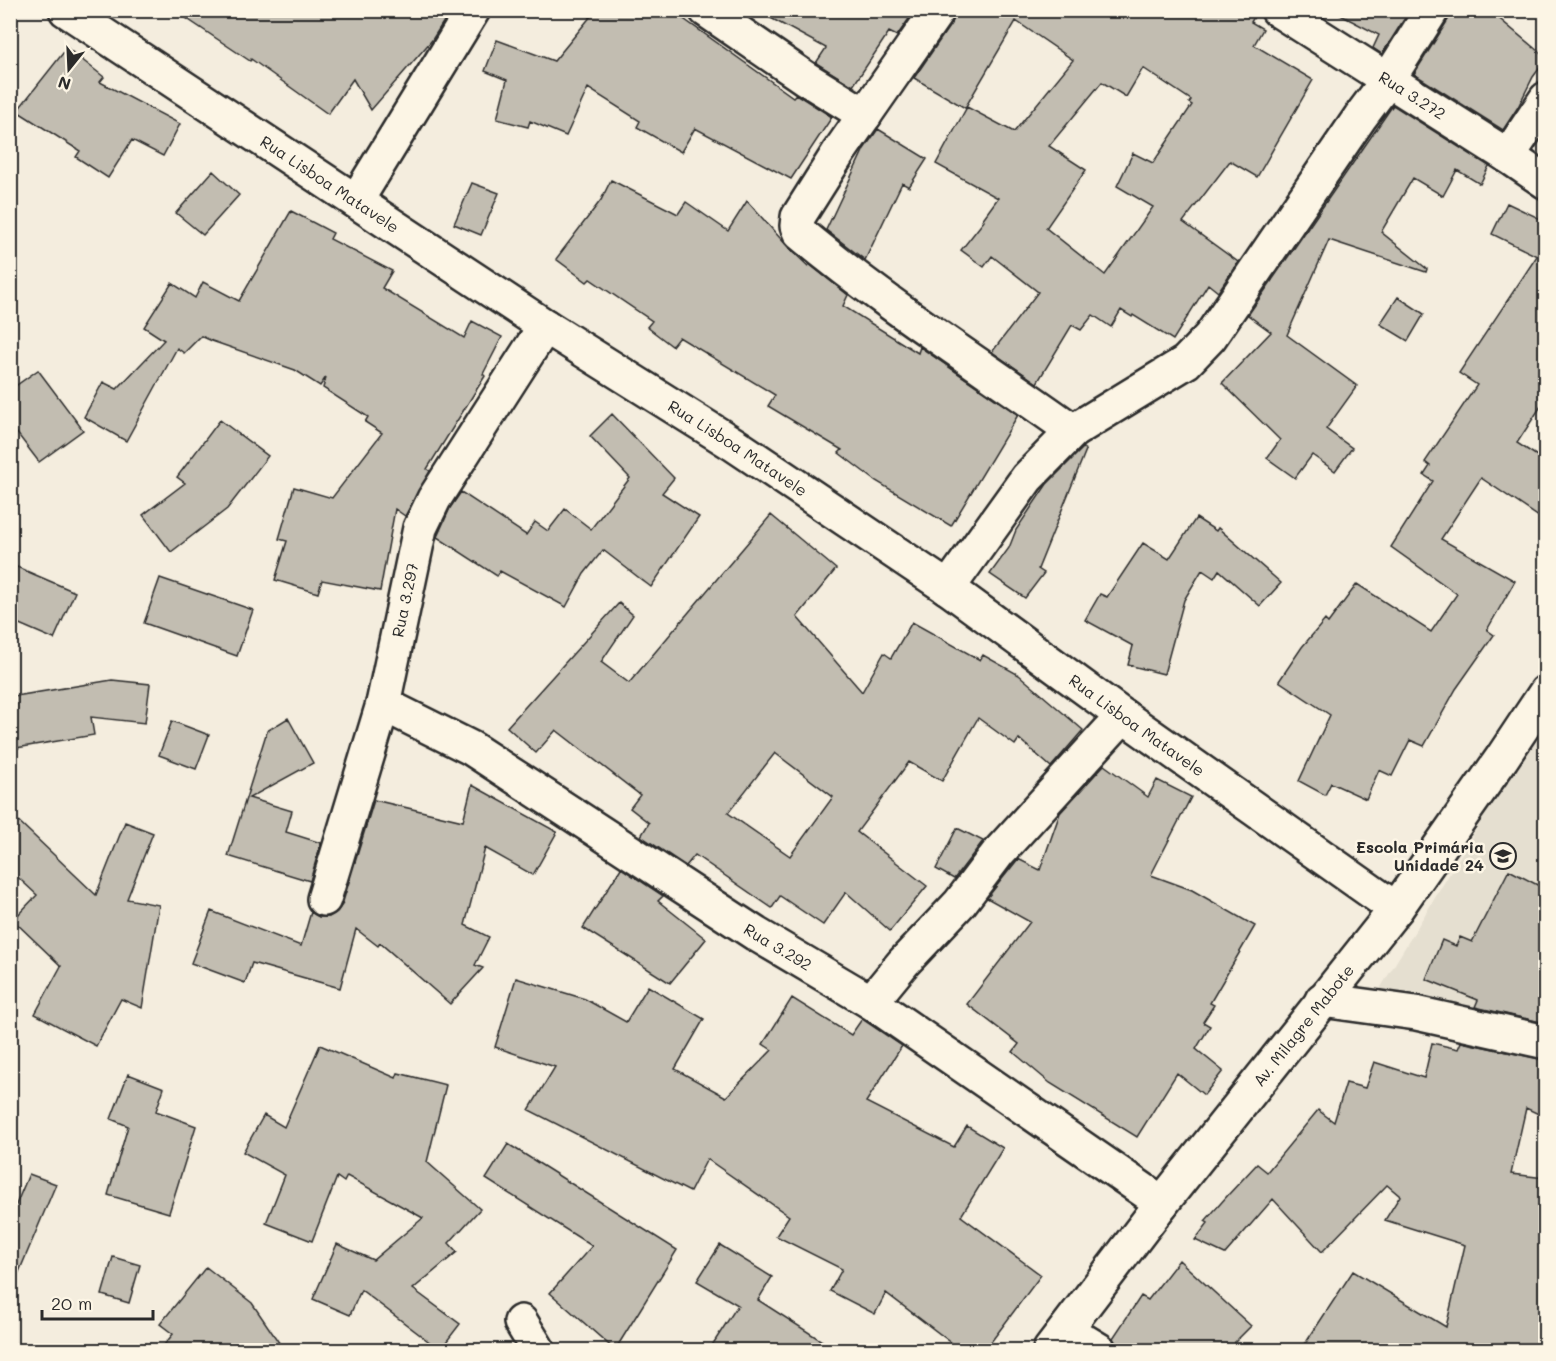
<svg xmlns="http://www.w3.org/2000/svg" width="1556" height="1361" font-family="Mali,sans-serif">
  <style>
    .built { fill: #e5dfd0 }
    .building { fill: #c2bdb1; stroke: #2b2b2b; stroke-width: 1.5; fill-rule: evenodd }
    .lines { fill: none; stroke-linecap: round; stroke-linejoin: round }
    .street-casing { stroke: #2b2b2b; stroke-width: 38 }
    .secondary-casing { stroke: #2b2b2b; stroke-width: 38 }
    .street { stroke: #fcf5e5; stroke-width: 33 }
    .secondary { stroke: #fcf5e5; stroke-width: 33 }
    .labels { text-anchor: middle; stroke-width: 5; stroke-linejoin: round; paint-order: stroke }
    .street-label { font-size: 16px; fill: #2b2b2b; stroke: #fcf5e5 }
    .poi-label { font-size: 16px; font-weight: bold; fill: #2b2b2b; stroke: #fcf5e5; text-anchor: end }
  </style>
  <rect width="100%" height="100%" fill="#f4edde"/>
  <filter id="ink" filterUnits="userSpaceOnUse"><feTurbulence type="fractalNoise" baseFrequency=".0167" numOctaves="2"/><feDisplacementMap in="SourceGraphic" scale="12" xChannelSelector="R" yChannelSelector="G"/><feConvolveMatrix kernelMatrix="1 2 1 2 8 2 1 2 1" color-interpolation-filters="sRGB"/></filter>
  <g filter="url(#ink)">
    <path class="built" d="M1545 716V1032L1375 997Z"/>
    <path class="building" d="M174 10H432L444 21 432 40 371 110 353 79 328 114 251 59 250 61Z
      M596 10H671L793 97 796 94 832 117 791 179 695 128 681 152 637 127 640 121 588 88 566 136 530 121 528 127 497 119 507 80 485 71 497 40 554 61Z
      M756 10H915L897 36 889 32 853 86 816 63 826 48Z
      M957 10H1258L1251 22 1263 29 1254 45 1313 80 1257 177 1230 161 1183 222 1238 262 1218 292 1208 284 1173 340 1133 315 1132 317 1121 310 1111 327 1093 315 1081 330 1072 325 1037 383 992 352 1038 292 992 256 984 267 961 250 984 221 982 220 998 198 936 164 967 107 1014 132 1073 60 1016 21 965 108 914 78 953 21ZM1143 68 1191 100 1189 103 1192 105 1153 163 1133 153 1117 186 1153 207 1105 275 1046 228 1086 170 1049 146 1102 82 1126 97Z
      M1331 10H1410L1382 54 1373 48 1379 35Z
      M1451 10H1489L1545 57V61L1533 77 1518 107 1503 130 1414 74 1448 20Z
      M67 48 104 77 100 82 180 124 163 156 132 140 108 178 76 157 80 151 17 111Z
      M1393 105 1489 166 1480 184 1457 170 1443 196 1413 178 1381 232 1427 269 1426 272 1329 240 1287 335 1357 386 1326 429 1352 448 1335 471 1312 455 1295 478 1267 458 1280 440 1222 383 1271 332 1248 315Z
      M878 129 927 159 909 187 902 183 865 260 826 230 864 149Z
      M213 171 239 195 203 235 176 213Z
      M611 180 678 214 686 202 728 231 747 201 788 247 808 266 809 264 848 295 843 306 918 353 920 347 1018 415 951 526 876 481 839 453 842 450 768 406 775 395 679 337 672 346 647 327 652 321 590 279 587 282 556 259 601 200Z
      M472 183 499 193 481 235 454 224Z
      M1507 203 1545 221V400L1517 443 1545 461V521L1481 478 1441 539 1515 581 1487 630 1494 635 1456 689 1424 746 1410 740 1392 776 1379 770 1366 799 1331 783 1325 795 1299 781 1330 715 1279 681 1302 647 1325 620 1328 623 1357 584 1431 632 1457 594 1391 547 1433 481 1424 475 1430 466 1425 462 1477 385 1459 373 1537 256 1492 234Z
      M291 211 333 233 330 239 392 271 382 288 464 338 472 321 502 337 483 374 485 376 427 469 430 471 405 516 395 509 380 591 322 580 318 593 275 580 287 541 279 539 294 487 332 498 382 433 365 422 368 417 323 388 326 377 320 386 295 370 212 341 201 336 184 353 177 348 126 441 84 417 103 382 117 389 164 340 144 327 172 283 195 298 203 282 239 301Z
      M1398 297 1424 314 1408 341 1380 324Z
      M38 370 83 430 39 462 10 424V390Z
      M612 414 674 478 662 493 699 517 651 587 603 550 584 574 566 607 500 571 497 576 437 537 450 508 461 492 526 535 535 522 548 531 565 509 591 529 630 478 590 436Z
      M220 420 268 456 227 509 171 552 143 515 185 483 177 477Z
      M1083 448 1086 450 1038 569 1044 573 1025 598 990 574 1009 548 1016 530 1047 484Z
      M771 515 836 569 797 617 862 692 884 653 891 658 912 622 980 660 983 655 1019 675 1083 730 1051 767 1019 739 1015 745 978 718 942 781 909 762 857 832 927 886 890 931 846 892 823 925 780 896 772 908 695 855 686 866 641 836 649 823 630 808 640 795 556 730 536 753 507 727 619 603 633 615 601 662 629 683ZM775 753 833 797 790 856 728 813Z
      M1196 518 1216 531 1218 528 1281 583 1260 606 1219 570 1214 578 1202 570 1184 600 1164 674 1128 665 1133 646 1085 620 1100 594 1107 597 1143 543 1169 559Z
      M10 564 75 592 54 639 10 620Z
      M160 578 253 610 237 656 144 623Z
      M112 680 150 684 145 723 91 717 94 735 10 749V697Z
      M288 718 313 763 249 798 292 811 286 832 321 843 310 881 228 856 267 731Z
      M172 721 209 735 196 769 159 755Z
      M1104 765 1148 797 1157 780 1191 797 1151 875 1192 890 1255 926 1210 1003 1214 1005 1203 1022 1210 1026 1196 1049 1223 1071 1204 1095 1177 1073 1137 1137 1050 1083 1013 1052 1019 1044 967 1004 1030 922 987 898 1018 859 1040 870 1060 813Z
      M472 785 557 832 533 875 485 848 465 925 489 937 475 965 483 968 450 1004 380 943 378 946 356 929 340 988 252 963 245 983 191 963 211 911 301 946 311 912 319 917H329L337 912 342 905 374 800 463 821Z
      M10 813 96 895 125 822 153 833 127 899 159 905 142 1008 121 999 96 1046 35 1014 61 966 13 920 37 895 10 870Z
      M957 828 983 841 954 879 936 869Z
      M621 868 663 896 658 901 706 939 670 983 583 928Z
      M1509 870 1545 889V1023L1475 1007 1478 1000 1426 979 1442 940 1456 946 1460 937 1472 942Z
      M516 978 585 999 626 1022 648 986 704 1019 675 1069 726 1097 772 1050 763 1044 792 998 851 1035 862 1019 902 1046 866 1102 954 1147 967 1126 1003 1148 961 1216 1041 1275 985 1350H961L886 1293 875 1314 830 1291 842 1269 776 1236 789 1216 707 1159 690 1192 529 1110 555 1067 495 1047Z
      M1461 1042 1545 1060V1117L1526 1108 1511 1174 1545 1178V1350H1301L1353 1271 1446 1327 1465 1245 1385 1220 1400 1196 1387 1185 1322 1252 1273 1199 1225 1254 1195 1240 1208 1223 1205 1221 1228 1195 1257 1164 1267 1172 1318 1110 1334 1122 1346 1083 1365 1088 1374 1062 1424 1078 1432 1043 1458 1049Z
      M320 1045 396 1078 398 1073 446 1085 427 1162 480 1209 449 1243 457 1252 413 1289 460 1324 440 1350 361 1290 350 1315 313 1299 337 1244 373 1260 423 1218 347 1176 344 1182 337 1177 312 1241 266 1223 285 1175 243 1152 264 1115 284 1127Z
      M128 1074 164 1088 156 1111 196 1126 169 1213 108 1195 128 1126 111 1119Z
      M508 1144 677 1250 615 1350 550 1293 592 1246 486 1179Z
      M29 1174 56 1184 11 1291 10 1219Z
      M720 1245 772 1277 758 1300 836 1350H709L738 1305 697 1281Z
      M113 1257 140 1265 129 1303 102 1295Z
      M1179 1260 1251 1326 1227 1350H1118L1113 1338 1141 1296 1148 1300Z
      M206 1267 252 1303 284 1350H160L173 1334 160 1324Z"/>
    <g class="lines">
      <defs>
        <g id="street">
          <path id="s1" d="M66 10 545 326 735 445 948 588 1123 716 1396 909"/>
          <path d="M706 10 805 78 865 115"/>
          <path d="M938 10 839 152 798 217 797 226 800 233C886 305 981 365 1073 431"/>
          <path id="s2" d="M1278 10 1508 156 1546 182"/>
          <path d="M1508 156 1546 99"/>
          <path d="M356 201 473 10"/>
          <path d="M948 588 1027 478 1073 431 1186 362 1210 337 1361 116 1388 80 1432 10"/>
          <path id="s3" d="M383 704 471 748 756 934 871 1002 1162 1203"/>
          <path id="s4" d="M324 899 383 704 420 528 434 499 545 326"/>
          <path d="M1322 1000 1416 1013 1546 1042"/>
          <path d="M871 1002 903 963 960 903 998 853 1123 716"/>
          <path d="M521 1322 538 1350"/>
          <path d="M1066 1330 1099 1350"/>
        </g>
        <g id="secondary">
          <path id="s5" d="M1050 1350 1162 1203 1396 909 1502 758 1546 692"/>
        </g>
      </defs>
      <use href="#street" class="street-casing"/>
      <use href="#secondary" class="secondary-casing"/>
      <use href="#street" class="street"/>
      <use href="#secondary" class="secondary"/>
    </g>
  </g>
  <defs>
    <symbol id="school-ring" viewBox="-11 -11 22 22"><circle r="9.5" fill="#fcf5e5" stroke="#2b2b2b" stroke-width="1.5"/><path d="M0-5L7-2L0 1L-7-2ZM-4 1L0 2.5L4 1V4Q0 6-4 4Z" fill="#2b2b2b"/></symbol>
  </defs>
  <g fill-rule="evenodd">
    <use href="#school-ring" x="1488" y="841" width="30" height="30"/>
  </g>
  <g class="labels">
    <g class="street-label">
      <text dy="6" stroke="none"><textPath href="#s2" startOffset="159">Rua 3.272</textPath></text>
      <text dy="6" stroke="none"><textPath href="#s1" startOffset="316">Rua Lisboa Matavele</textPath></text>
      <text dy="6" stroke="none"><textPath href="#s1" startOffset="802">Rua Lisboa Matavele</textPath></text>
      <text dy="6" stroke="none"><textPath href="#s4" startOffset="310">Rua 3.297</textPath></text>
      <text dy="6" stroke="none"><textPath href="#s1" startOffset="1288">Rua Lisboa Matavele</textPath></text>
      <text dy="6" stroke="none"><textPath href="#s3" startOffset="464">Rua 3.292</textPath></text>
      <text dy="6" stroke="none"><textPath href="#s5" startOffset="412">Av. Milagre Mabote</textPath></text>
    </g>
    <g class="poi-label">
      <text x="1484" y="853">Escola Primária<tspan x="1484" dy="18">Unidade 24</tspan></text>
    </g>
  </g>
  <rect width="1556" height="1361" fill="none" stroke="#fcf5e5" stroke-width="36"/>
  <rect x="18" y="18" width="1520" height="1325" fill="none" stroke="#2b2b2b" stroke-width="2" filter="url(#ink)"/>
  <g transform="translate(69 69) rotate(198)" stroke="#fcf5e5" stroke-width="4.5" paint-order="stroke">
  <path d="M0-4.5L10 22L0 15L-10 22Z" fill="#2b2b2b"/>
  <text y="-9" font-size="16" font-weight="bold" text-anchor="middle" fill="#2b2b2b">N</text>
  </g>
  <path d="M42 1310v9h111v-9" fill="none" stroke="#2b2b2b" stroke-width="3"/>
  <text x="51" y="1310" font-size="18" fill="#2b2b2b" stroke="#fcf5e5" stroke-width="4.5" paint-order="stroke">20 m</text>
</svg>
